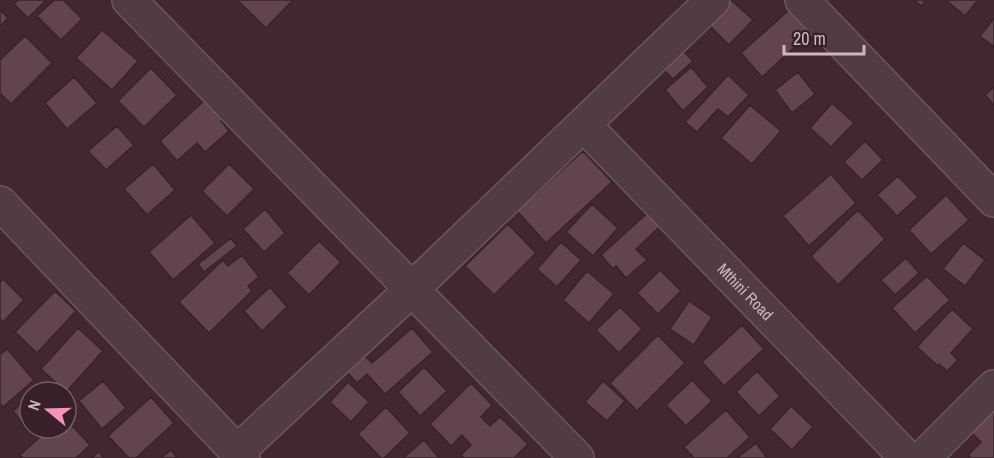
<svg xmlns="http://www.w3.org/2000/svg" width="994" height="458" font-family="'Archivo Narrow',sans-serif">
  <style>
    .building { fill: #624450; stroke: #39222c; stroke-width: 1.5 }
    .lines { fill: none; stroke-linecap: round; stroke-linejoin: round }
    .minor-casing { stroke: #6c5760; stroke-width: 36 }
    .minor { stroke: #523b45; stroke-width: 33 }
    .labels { text-anchor: middle; stroke-width: 6; stroke-linejoin: round; paint-order: stroke }
    .street-label { font-size: 16px; fill: #ccb9c0; stroke: #37202a }
  </style>
  <rect width="100%" height="100%" fill="#422733"/>
  <path class="building" d="M18 0H46L28 18 14 4Z
    M54 0H63L82 19 61 40 37 16Z
    M237 0H293L266 28Z
    M731 0 753 20 729 45 708 24Z
    M914 0H926L921 6Z
    M946 0H978L965 16Z
    M790 9 811 32 762 77 741 53Z
    M0 10 8 18 0 26Z
    M994 18V47L980 36Z
    M102 30 138 61 112 90 76 58Z
    M25 36 52 63 11 104 0 93V60Z
    M682 50 693 61 673 79 662 68Z
    M691 67 708 87 683 111 665 90Z
    M151 68 177 95 144 127 118 101Z
    M798 72 815 94 792 113 775 90Z
    M728 75 749 95 728 117 718 109 697 132 685 122Z
    M74 77 97 103 67 129 45 103Z
    M994 87V105L985 95Z
    M205 100 223 119 221 121 229 131 205 152 197 143 177 161 160 141Z
    M832 103 854 123 831 147 810 128Z
    M750 105 781 131 752 164 721 138Z
    M117 126 134 145 106 170 88 151Z
    M865 141 883 160 862 180 844 162Z
    M583 151 612 182 546 243 517 211Z
    M153 164 175 190 147 215 124 189Z
    M229 164 254 189 227 216 202 191Z
    M831 174 856 203 809 246 783 216Z
    M898 176 918 197 897 216 877 195Z
    M946 195 969 220 931 254 909 230Z
    M592 204 618 228 593 256 566 232Z
    M265 209 285 233 264 252 243 229Z
    M652 209 664 223 636 249 647 260 626 278 616 266 613 269 601 255Z
    M858 210 885 239 838 285 811 256Z
    M191 215 215 243 173 280 149 252Z
    M508 224 536 253 494 295 465 266Z
    M231 238 237 246 204 272 198 264Z
    M319 241 341 262 309 295 287 273Z
    M561 242 581 260 557 287 537 269Z
    M963 243 985 260 965 286 943 269Z
    M242 255 259 277 248 286 252 291 209 333 179 302 223 260 228 266Z
    M906 258 919 273 895 295 881 280Z
    M660 270 681 291 658 314 637 293Z
    M587 271 614 294 589 323 563 300Z
    M927 276 950 300 915 333 892 308Z
    M3 279 24 300 3 322 0 319V282Z
    M270 287 287 307 262 331 244 311Z
    M55 291 76 311 37 353 15 332Z
    M689 301 712 317 694 345 670 329Z
    M620 307 642 329 619 353 596 330Z
    M952 309 973 329 951 353 958 360 947 371 939 364 938 366 917 347Z
    M742 325 764 349 724 386 702 362Z
    M78 328 103 351 66 392 41 369Z
    M412 328 433 352 385 394 367 374 357 383 345 370 363 354 372 363Z
    M658 335 685 363 637 411 610 383Z
    M7 349 34 380 3 407 0 403V355Z
    M424 367 447 391 420 416 398 392Z
    M757 371 780 396 759 416 736 392Z
    M692 380 712 401 686 426 666 405Z
    M103 381 126 408 102 429 79 401Z
    M603 381 625 401 607 421 585 402Z
    M348 382 369 402 351 422 330 402Z
    M471 383 492 405 481 417 490 426 500 417 528 444 514 458H464L461 455 471 445 462 435 451 446 430 424Z
    M30 397V428L28 430 13 411Z
    M151 397 174 423 136 458H129L108 436Z
    M791 406 813 427 792 450 770 429Z
    M386 407 410 433 384 458H381L358 434Z
    M994 409V458H971L968 455 981 442 965 426Z
    M726 410 750 437 727 458H694L684 447Z
    M66 419 90 445 76 458H23L20 455 50 428H66Z
    M424 440 439 458H403Z
    M756 443 767 458H737Z
    M171 450 177 458H161Z
    M99 452 104 458H91Z"/>
  <g class="lines">
    <defs>
      <g id="minor">
        <path d="M129 0 577 458"/>
        <path d="M802 0 994 200"/>
        <path id="s1" d="M584 125 907 458"/>
        <path d="M0 203 243 458"/>
        <path d="M237 452 412 289 713 0"/>
        <path d="M923 458 994 387"/>
      </g>
    </defs>
    <use href="#minor" class="minor-casing"/>
    <use href="#minor" class="minor"/>
  </g>
  <g class="labels">
    <g class="street-label">
      <text dy="6" stroke="none"><textPath href="#s1" startOffset="232">Mthini Road</textPath></text>
    </g>
  </g>
  <g transform="translate(48 410) rotate(289)"><circle r="28" fill="#37202a" stroke="#735d66" stroke-width="1.5"/>
  <path d="M0-4.5L10 22L0 15L-10 22Z" fill="#f793bb"/>
  <text y="-9" font-size="16" font-weight="bold" text-anchor="middle" fill="#ccb9c0">N</text>
  </g>
  <path d="M784 45v9h80v-9" fill="none" stroke="#ccb9c0" stroke-width="3"/>
  <text x="793" y="45" font-size="18" fill="#ccb9c0" stroke="#37202a" stroke-width="4.5" paint-order="stroke">20 m</text>
</svg>
